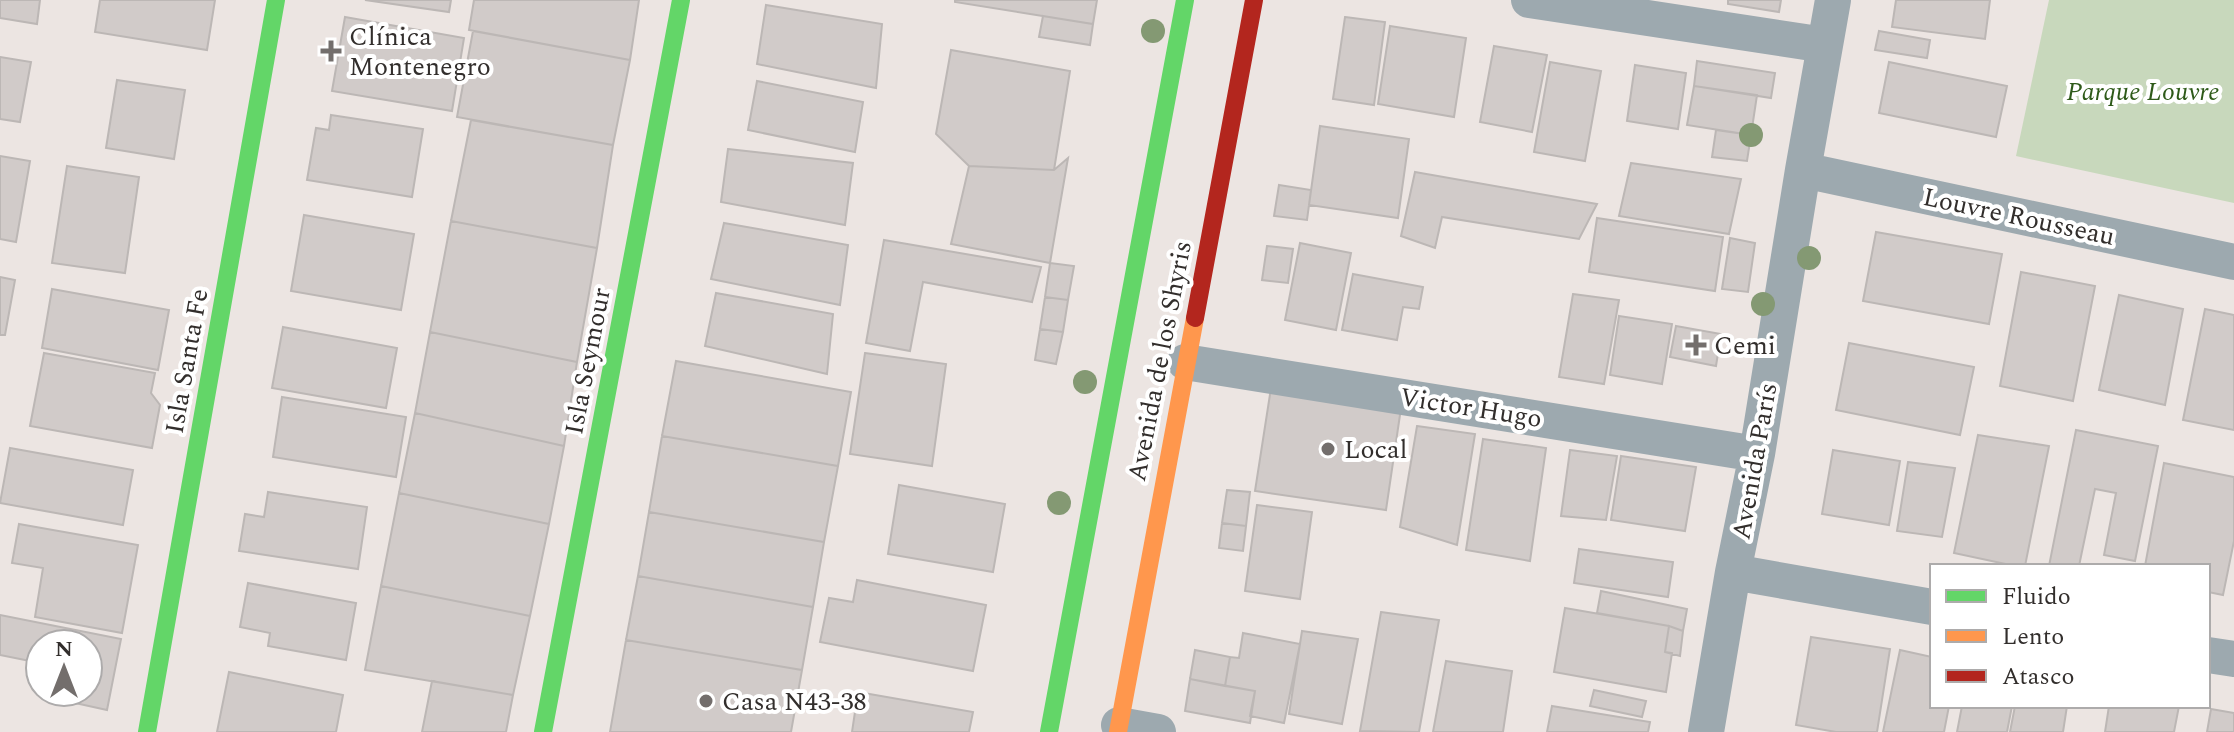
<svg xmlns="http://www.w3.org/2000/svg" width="2234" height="732" font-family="Spectral,serif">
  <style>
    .green { fill: #c8d8bc }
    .building { fill: #d1cbc9; stroke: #bcb7b5; stroke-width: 2 }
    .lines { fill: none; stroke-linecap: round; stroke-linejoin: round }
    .street { stroke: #9da9af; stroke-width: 36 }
    .fast { stroke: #63d668; stroke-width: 18 }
    .slow { stroke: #ff974d; stroke-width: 18 }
    .jam { stroke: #b3261e; stroke-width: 18 }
    .tree { fill: #849973 }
    .poi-dot { fill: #736e6c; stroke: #fff; stroke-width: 3 }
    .labels { text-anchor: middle; stroke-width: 8; stroke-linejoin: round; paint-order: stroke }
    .poi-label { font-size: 26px; fill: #322e2c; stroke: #fff; text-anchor: start }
    .park-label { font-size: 26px; font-style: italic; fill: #2e5a19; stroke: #fff }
    .street-label { font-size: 26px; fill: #322e2c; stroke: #fff }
  </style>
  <rect width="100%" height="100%" fill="#ece5e2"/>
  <path class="green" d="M2049 0H2234V203L2016 156Z"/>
  <path class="building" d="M0 0H40L37 24 0 18Z
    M100 0H215L207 50 95 32Z
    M365 0H451L449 12Z
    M474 0H639L630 60 469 30Z
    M955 0H1097L1093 24 955 2Z
    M1728 0H1781L1779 12 1728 4Z
    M1896 0H1990L1985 39 1892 27Z
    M766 5 882 24 876 88 757 64Z
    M1043 16 1093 24 1090 45 1039 37Z
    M345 17 464 38 452 111 332 91Z
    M1345 17 1385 22 1374 105 1333 99Z
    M1390 26 1466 38 1454 117 1378 104Z
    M473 31 630 60 613 145 457 117Z
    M1879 31 1930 40 1927 58 1875 50Z
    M1494 46 1547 55 1532 132 1480 122Z
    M951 50 1070 71 1054 170 969 166 936 134Z
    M0 57 31 62 20 122 0 119Z
    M1697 61 1775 73 1771 98 1694 86Z
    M1550 62 1601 71 1585 161 1534 152Z
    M1889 62 2007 86 1996 137 1879 113Z
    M1635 65 1686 73 1678 129 1627 121Z
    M117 80 185 90 174 159 106 148Z
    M757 81 863 102 855 152 748 130Z
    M1694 86 1757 95 1751 135 1687 125Z
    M331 115 423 129 412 197 307 180 316 128 329 130Z
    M471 120 613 145 597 248 451 221Z
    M1320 126 1409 139 1398 218 1309 205Z
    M1716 130 1751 135 1747 161 1712 157Z
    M728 149 853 163 845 225 721 202Z
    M0 156 30 161 16 242 0 239Z
    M1068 158 1050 263 951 244 969 166 1054 170Z
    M1631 163 1741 179 1729 234 1619 216Z
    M67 166 139 177 125 273 52 263Z
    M1415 172 1597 204 1579 239 1442 217 1435 248 1401 236Z
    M1279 185 1311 190 1307 220 1274 216Z
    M304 215 414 234 401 310 291 291Z
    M1597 218 1723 237 1715 291 1589 272Z
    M451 221 597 248 577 362 430 332Z
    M724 223 848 245 840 305 711 279Z
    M1876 232 2002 254 1989 324 1863 301Z
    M1730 238 1755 243 1748 292 1722 289Z
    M884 240 1041 267 1032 302 923 282 910 351 866 343Z
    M1300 243 1351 253 1336 330 1285 320Z
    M1267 246 1293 249 1288 283 1262 280Z
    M1050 263 1074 266 1068 300 1045 297Z
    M2021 272 2095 286 2073 401 2000 386Z
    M1353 274 1423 287 1419 309 1403 307 1397 340 1342 330Z
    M0 277 15 280 5 335H0Z
    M52 289 169 310 158 370 42 348Z
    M716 293 833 314 827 374 705 346Z
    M1573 294 1619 300 1604 384 1559 377Z
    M2119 295 2183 309 2165 405 2099 390Z
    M1045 297 1068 300 1063 332 1040 329Z
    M2205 309 2234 315V430L2183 420Z
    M1619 316 1672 324 1662 384 1610 375Z
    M1676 326 1721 334 1716 366 1670 357Z
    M283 327 397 348 386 408 272 388Z
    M1040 329 1063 332 1056 364 1035 360Z
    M430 332 577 362 564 446 415 413Z
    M1849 343 1974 367 1960 435 1836 410Z
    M44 353 155 373 151 393 160 405 152 448 30 426Z
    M865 353 946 364 932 466 850 454Z
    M676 361 851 392 838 466 662 436Z
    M1271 388 1401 408 1386 510 1255 491Z
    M282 397 406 417 396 477 273 457Z
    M415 413 564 446 549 524 399 493Z
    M1417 426 1475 434 1457 545 1400 527Z
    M2076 430 2158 446 2135 561 2104 555 2116 493 2095 489 2079 566H2049Z
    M1978 435 2049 446 2025 566H2015L1954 553Z
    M662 436 838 466 824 542 649 512Z
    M1483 439 1546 448 1530 561 1466 550Z
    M10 448 133 470 123 525 0 503Z
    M1570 450 1617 456 1606 520 1561 516Z
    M1833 450 1900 461 1889 525 1822 514Z
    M1621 456 1696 467 1685 531 1611 520Z
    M1908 462 1955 468 1942 537 1897 531Z
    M2164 463 2234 477V541L2223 595 2208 592V566H2145Z
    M899 485 1005 504 993 572 888 554Z
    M1227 490 1250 492 1246 526 1222 523Z
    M268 492 367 507 358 569 239 551 245 514 264 517Z
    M399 493 549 524 530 616 381 586Z
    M1257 505 1312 512 1300 599 1245 591Z
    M649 512 824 542 813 607 638 576Z
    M1222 523 1246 526 1243 551 1219 548Z
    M19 524 138 545 122 633 35 617 43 568 12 563Z
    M1579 549 1673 562 1668 597 1574 583Z
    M638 576 813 607 802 670 626 640Z
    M857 580 986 605 973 671 820 642 829 598 853 602Z
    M248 583 356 603 346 660 268 646 270 633 240 627Z
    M381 586 530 616 513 695 365 670Z
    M1601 591 1687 609 1683 631 1669 626 1597 613Z
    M1565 608 1669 626 1665 652 1672 653 1666 692 1554 672Z
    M1381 612 1439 620 1419 732 1360 731Z
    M0 615 121 639 107 710 75 703 77 692H88V644H40V663L0 655Z
    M1669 626 1683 631 1680 656 1665 652Z
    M1302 631 1358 639 1342 724 1289 714Z
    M1243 633 1300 644 1284 723 1250 716 1255 691 1225 686 1230 657 1239 658Z
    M1811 637 1890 649 1877 732H1836L1796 725Z
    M626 640 802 670 791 732H610Z
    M1195 650 1230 657 1225 686 1190 679Z
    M1900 650 1932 657V706H1949L1944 732H1883Z
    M1446 661 1512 671 1503 732H1433Z
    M229 672 343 695 336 732H217Z
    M1190 679 1255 691 1250 723 1185 711Z
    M432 681 513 695 506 732H422Z
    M1594 690 1646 701 1642 717 1590 706Z
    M858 692 973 712 969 732H852Z
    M1552 706 1650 722 1648 732H1547Z
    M1962 706H2012L2007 732H1957Z
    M2015 706H2067L2063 732H2010Z
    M2109 706H2179L2174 732H2105Z
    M2211 709 2234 713V732H2207Z"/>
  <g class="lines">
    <path class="street" d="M1529 0 1825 45
      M1803 170 2234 262
      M1185 362 1757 454
      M1733 572 1932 607
      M2208 655 2234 659
      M1119 725 1158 732
      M1706 732 1733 572 1757 454 1803 170 1833 0"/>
    <path class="fast" d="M147 732 276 0
      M543 732 681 0
      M1049 732 1185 0"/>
    <path class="slow" d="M1118 732 1195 318"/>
    <path class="jam" d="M1195 318 1254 0"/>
  </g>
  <g class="tree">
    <circle cx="1153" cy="31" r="12"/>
    <circle cx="1751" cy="135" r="12"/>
    <circle cx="1809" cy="258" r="12"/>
    <circle cx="1763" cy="304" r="12"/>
    <circle cx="1085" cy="382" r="12"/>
    <circle cx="1059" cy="503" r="12"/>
  </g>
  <g class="poi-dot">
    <path d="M327 39h8v8h8v8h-8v8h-8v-8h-8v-8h8z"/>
    <path d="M1692 333h8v8h8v8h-8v8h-8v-8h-8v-8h8z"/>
    <circle cx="1328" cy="449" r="8"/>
    <circle cx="706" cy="701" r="8"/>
  </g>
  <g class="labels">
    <g class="poi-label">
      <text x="349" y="45">Clínica<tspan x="349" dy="30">Montenegro</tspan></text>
      <text x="1714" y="354">Cemi</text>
      <text x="1344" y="458">Local</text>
      <text x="722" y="710">Casa N43-38</text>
    </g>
    <g class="park-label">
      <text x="2143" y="100">Parque Louvre</text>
    </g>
    <g class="street-label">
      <text transform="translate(2019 216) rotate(12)" y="9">Louvre Rousseau</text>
      <text transform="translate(186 361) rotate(-80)" y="9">Isla Santa Fe</text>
      <text transform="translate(587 361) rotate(-79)" y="9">Isla Seymour</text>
      <text transform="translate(1159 361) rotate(-79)" y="9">Avenida de los Shyris</text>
      <text transform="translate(1471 407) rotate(9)" y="9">Victor Hugo</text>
      <text transform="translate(1754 461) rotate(-80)" y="9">Avenida París</text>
    </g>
  </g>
  <rect x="1930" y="564" width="280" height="144" fill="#ffffff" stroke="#adabab" stroke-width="2"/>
  <rect x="1946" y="590" width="40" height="12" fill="#63d668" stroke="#adabab" stroke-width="2"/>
  <text x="2002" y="604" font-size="24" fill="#322e2c">Fluido</text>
  <rect x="1946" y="630" width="40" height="12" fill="#ff974d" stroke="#adabab" stroke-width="2"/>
  <text x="2002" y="644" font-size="24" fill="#322e2c">Lento</text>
  <rect x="1946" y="670" width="40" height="12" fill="#b3261e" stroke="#adabab" stroke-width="2"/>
  <text x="2002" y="684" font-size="24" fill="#322e2c">Atasco</text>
  <g transform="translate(64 668)"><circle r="38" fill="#ffffff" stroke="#adabab" stroke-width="2"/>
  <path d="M0-6L14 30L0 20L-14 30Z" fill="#736e6c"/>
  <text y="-12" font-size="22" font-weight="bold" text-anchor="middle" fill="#322e2c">N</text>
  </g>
</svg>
